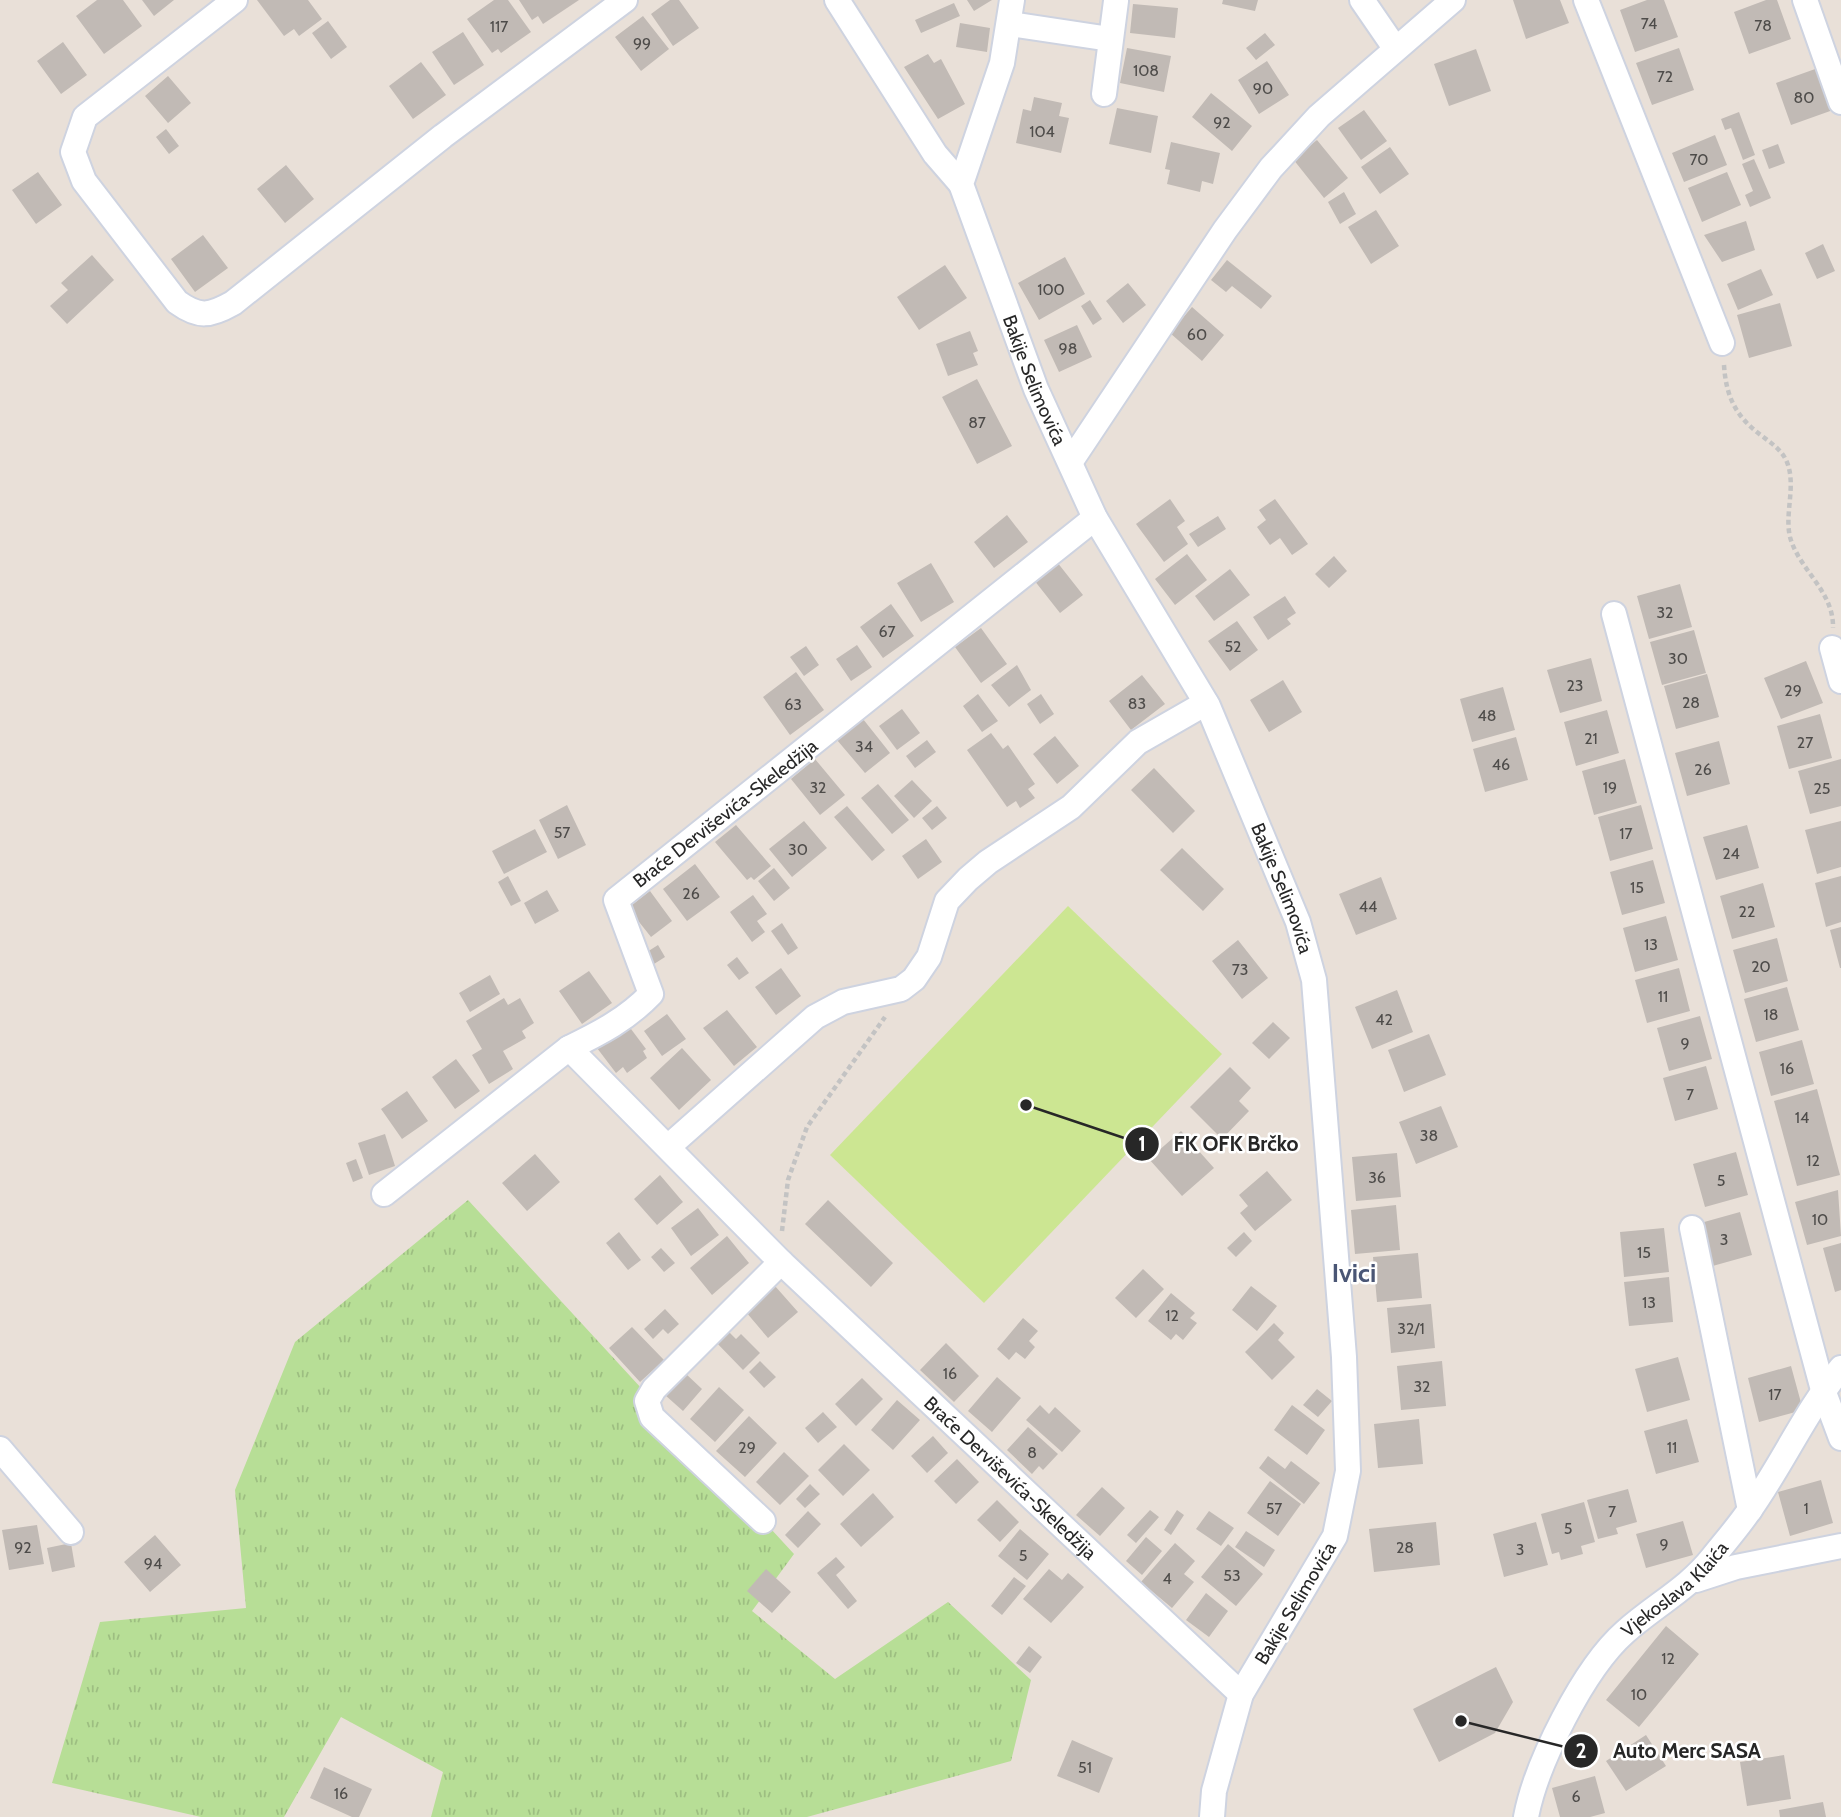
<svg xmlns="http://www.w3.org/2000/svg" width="1841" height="1817" font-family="Cabin,sans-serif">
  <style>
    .grass { fill: url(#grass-tufts) }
    .pitch { fill: #cce692 }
    .building { fill: #c1bab5 }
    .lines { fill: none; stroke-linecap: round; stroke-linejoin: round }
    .minor-casing { stroke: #ced3e0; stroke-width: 28 }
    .path { stroke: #c3c3c3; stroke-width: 4.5; stroke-dasharray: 5 3.5; stroke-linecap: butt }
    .minor { stroke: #fff; stroke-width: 24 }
    .labels { text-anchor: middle; stroke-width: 5; stroke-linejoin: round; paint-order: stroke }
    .number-label { font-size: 16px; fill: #4e4c4a }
    .street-label { font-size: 19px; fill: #272727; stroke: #fff }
    .district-label { font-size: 26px; font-weight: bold; fill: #4a5675; stroke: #fff }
    .leader { fill: none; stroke: #272727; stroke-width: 2.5 }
    .callout-dot { fill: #272727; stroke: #fff; stroke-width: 2.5 }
    .mark-label { font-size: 21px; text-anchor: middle; font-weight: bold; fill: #fff }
    .callout-label { font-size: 21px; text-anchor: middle; font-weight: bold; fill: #272727; stroke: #fff; stroke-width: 5; stroke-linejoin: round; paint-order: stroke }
  </style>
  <defs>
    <pattern id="grass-tufts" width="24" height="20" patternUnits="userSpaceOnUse" patternTransform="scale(1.75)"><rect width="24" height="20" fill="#b7de96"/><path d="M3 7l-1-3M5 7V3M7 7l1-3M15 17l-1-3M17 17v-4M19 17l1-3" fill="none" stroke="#9dbe81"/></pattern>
  </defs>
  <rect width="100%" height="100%" fill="#e9e0d8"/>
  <path class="grass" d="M468 1200 794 1554 752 1611 835 1679 948 1602 1031 1680 1011 1761 807 1817H431L443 1772 341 1717 284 1817H201L52 1783 100 1622 246 1608 235 1490 295 1342Z"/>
  <path class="pitch" d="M1068 906 1222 1054 984 1303 830 1155Z"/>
  <path class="building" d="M97 0H123L142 26 104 54 76 16Z
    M142 0H174L154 16Z
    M257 0H308L322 19 299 36 294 29 284 36Z
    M494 0H508L531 32 501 53 498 49 492 53 467 19Z
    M519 0H579L543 24 538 16 532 20Z
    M670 0H679L699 28 673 46 651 14Z
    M967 0H992L974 11Z
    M1223 0H1258L1255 11 1222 4Z
    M1513 0H1560L1569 23 1526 39Z
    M1647 0H1664L1678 37 1635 52 1620 10Z
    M1766 0H1777L1791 39 1749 54 1734 12Z
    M954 3 960 16 921 33 915 20Z
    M1133 4 1178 8 1175 38 1130 33Z
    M643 16 669 49 641 71 615 37Z
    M328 21 347 47 331 59 312 33Z
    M960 23 990 28 987 52 956 47Z
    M463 32 484 65 454 85 432 52Z
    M1265 33 1275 45 1256 60 1246 48Z
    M63 42 87 75 61 94 37 61Z
    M1127 48 1171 56 1164 92 1120 83Z
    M1679 48 1694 90 1652 105 1636 63Z
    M1476 49 1491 91 1449 106 1434 64Z
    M928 54 934 63 941 59 965 104 938 119 904 67Z
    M1267 61 1289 95 1259 114 1238 80Z
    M421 62 446 95 413 119 389 86Z
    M1818 68 1833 110 1791 125 1776 83Z
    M168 76 191 103 168 123 145 96Z
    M1211 93 1252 126 1232 151 1192 117Z
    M1034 97 1062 103 1059 116 1069 118 1061 153 1016 143 1023 109 1031 111Z
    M1117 108 1158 116 1151 153 1109 144Z
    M1364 110 1387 141 1361 160 1338 128Z
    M1739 112 1755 155 1743 160 1731 128 1725 130 1721 119Z
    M166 129 179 146 169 154 156 137Z
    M1715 135 1727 165 1684 182 1672 153Z
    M1317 140 1348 178 1324 198 1293 159Z
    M1171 142 1220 153 1213 184 1202 181 1200 192 1167 184 1170 170 1165 169Z
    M1778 144 1785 163 1769 169 1762 150Z
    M1390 147 1409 174 1380 194 1361 167Z
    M1754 159 1771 198 1750 207 1745 195 1753 191 1742 164Z
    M286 165 314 199 285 223 257 189Z
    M38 172 62 205 36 224 12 190Z
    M1727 172 1741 205 1702 222 1688 188Z
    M1344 192 1356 214 1340 224 1328 202Z
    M1376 210 1399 246 1371 264 1348 227Z
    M1746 221 1755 250 1722 262 1704 235Z
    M203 235 228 268 195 292 171 259Z
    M1823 244 1835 271 1817 279 1805 253Z
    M92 255 114 280 67 324 50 306 68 290 61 283Z
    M1065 257 1085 294 1039 320 1018 283Z
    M1227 260 1272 296 1261 309 1232 286 1226 292 1211 280Z
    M945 265 967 298 919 330 897 297Z
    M1761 269 1773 295 1738 310 1727 284Z
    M1128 283 1146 305 1123 323 1106 301Z
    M1090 300 1102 319 1093 325 1081 306Z
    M1780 303 1792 346 1749 358 1737 315Z
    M1192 307 1224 335 1202 361 1170 333Z
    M1077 325 1092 357 1059 372 1044 340Z
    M970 331 978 351 973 353 978 365 948 376 936 344Z
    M977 379 1012 446 977 464 942 397Z
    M1170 499 1185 521 1177 527 1188 544 1164 562 1136 524Z
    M1275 499 1308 544 1292 555 1280 538 1270 545 1257 527 1266 520 1259 510Z
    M1007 515 1028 542 994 568 974 542Z
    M1218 516 1226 529 1198 547 1189 534Z
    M1187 554 1207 580 1175 605 1155 579Z
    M1334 556 1347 571 1329 588 1315 574Z
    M1057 562 1083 595 1060 613 1034 580Z
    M931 563 954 602 921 622 897 583Z
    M1230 569 1250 595 1214 621 1195 596Z
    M1680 584 1692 627 1649 639 1637 596Z
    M1285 596 1296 613 1287 619 1291 624 1268 640 1253 617Z
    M891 604 914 636 883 658 860 627Z
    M1237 621 1258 650 1230 671 1208 641Z
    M981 628 1007 664 981 683 955 647Z
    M1694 630 1706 673 1662 685 1650 642Z
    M857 645 872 667 851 681 836 659Z
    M806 646 819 665 804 676 790 657Z
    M1591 658 1602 701 1560 713 1547 670Z
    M1806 661 1823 703 1781 719 1764 678Z
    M1017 665 1031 690 1009 707 991 685Z
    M796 672 824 710 790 735 763 697Z
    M1707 674 1719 717 1676 729 1664 686Z
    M1142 675 1165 704 1131 730 1109 701Z
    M1283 680 1302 712 1269 732 1250 700Z
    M1503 687 1515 730 1472 742 1460 699Z
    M978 694 998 721 982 732 963 706Z
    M1041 694 1054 714 1040 724 1027 704Z
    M902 709 920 733 897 750 879 726Z
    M1607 710 1619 753 1576 766 1564 722Z
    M1820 714 1832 758 1789 769 1777 726Z
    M863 719 890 753 865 773 837 740Z
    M991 733 1003 749 1008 745 1035 784 1028 789 1035 798 1020 808 1016 801 1007 807 967 750Z
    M1055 736 1079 766 1057 784 1033 754Z
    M1516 737 1528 780 1485 792 1473 749Z
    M927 740 936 752 915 768 906 756Z
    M1719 741 1730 784 1687 796 1675 753Z
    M815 759 845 795 820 815 791 779Z
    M1625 759 1637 803 1594 815 1582 771Z
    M1841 759V806L1810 814 1798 771Z
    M1154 768 1195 811 1173 833 1131 790Z
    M912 780 932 801 914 818 894 796Z
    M878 784 909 820 892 834 861 798Z
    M567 805 586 845 558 859 539 820Z
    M1641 805 1653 849 1610 861 1598 817Z
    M847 806 885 850 872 861 834 817Z
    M937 806 947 818 932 830 922 818Z
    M804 821 827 848 792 877 769 849Z
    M1841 821V867L1817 874 1805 830Z
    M736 825 771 866 754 880 751 877 747 880 715 842Z
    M1747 825 1759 868 1716 880 1703 837Z
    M535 829 547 852 504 874 492 851Z
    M926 839 942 862 918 879 902 856Z
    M1182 848 1224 889 1203 911 1160 870Z
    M1653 860 1665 903 1622 915 1610 872Z
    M695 864 720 897 687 921 663 889Z
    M774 868 790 888 774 901 758 881Z
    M508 876 521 901 511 906 498 882Z
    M1841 876V922L1826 927 1815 883Z
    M1381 877 1397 919 1356 935 1339 894Z
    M1763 883 1775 927 1732 939 1720 896Z
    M547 890 559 911 535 924 524 903Z
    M650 891 672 921 651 937 628 908Z
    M753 895 767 914 757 921 765 932 752 942 730 912Z
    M1666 916 1678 960 1635 972 1623 928Z
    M782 923 798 948 788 955 771 931Z
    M1841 927V968H1840L1830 930Z
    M1777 938 1788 981 1745 993 1733 950Z
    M1238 940 1268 978 1242 999 1212 961Z
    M658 945 665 957 654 964 647 952Z
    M737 957 749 973 739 980 727 965Z
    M781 968 801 996 776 1015 755 987Z
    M1679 968 1690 1011 1647 1023 1635 980Z
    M589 971 612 1003 582 1024 559 991Z
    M490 975 500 994 470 1012 459 993Z
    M1787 987 1799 1030 1756 1042 1744 999Z
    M1397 990 1413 1032 1372 1049 1355 1007Z
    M504 998 508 1005 520 998 534 1023 522 1031 526 1038 503 1051 513 1069 489 1084 472 1055 482 1049 466 1021Z
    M727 1010 757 1047 734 1066 703 1028Z
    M667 1014 686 1039 662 1056 644 1031Z
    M1700 1016 1712 1059 1669 1071 1657 1028Z
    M1273 1022 1290 1038 1269 1059 1252 1043Z
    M628 1025 646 1049 643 1051 647 1058 627 1073 623 1067 616 1073 597 1048Z
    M1429 1034 1446 1075 1404 1092 1388 1050Z
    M1802 1040 1814 1084 1771 1096 1759 1052Z
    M682 1048 711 1080 679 1110 650 1078Z
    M456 1059 480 1091 455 1109 432 1077Z
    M1706 1066 1718 1109 1675 1121 1663 1078Z
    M1230 1067 1251 1088 1239 1101 1249 1111 1222 1139 1190 1107Z
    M1817 1089 1840 1175 1797 1186 1774 1101Z
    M407 1091 428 1121 402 1139 381 1109Z
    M1441 1106 1458 1147 1416 1164 1399 1122Z
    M1181 1131 1214 1168 1182 1196 1149 1159Z
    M385 1134 395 1166 369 1175 358 1143Z
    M1736 1152 1748 1195 1705 1207 1693 1164Z
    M1397 1153 1401 1197 1356 1201 1352 1157Z
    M535 1154 560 1182 527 1211 502 1183Z
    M356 1159 363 1178 353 1182 346 1163Z
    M1267 1171 1292 1200 1255 1231 1240 1213 1248 1206 1239 1195Z
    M660 1175 683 1202 657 1225 634 1199Z
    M1838 1190 1841 1236 1807 1245 1795 1202Z
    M828 1200 893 1263 871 1287 805 1224Z
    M1396 1205 1400 1250 1355 1254 1351 1210Z
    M698 1208 719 1235 691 1256 671 1228Z
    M1740 1212 1752 1255 1709 1267 1697 1224Z
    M1664 1228 1669 1272 1624 1277 1620 1232Z
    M619 1232 641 1260 628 1270 606 1243Z
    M1244 1232 1252 1241 1236 1257 1227 1248Z
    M727 1236 749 1263 712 1295 690 1268Z
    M1841 1243V1290L1835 1292 1823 1248Z
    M661 1248 675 1263 664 1272 651 1257Z
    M1418 1253 1422 1298 1377 1302 1373 1257Z
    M1143 1269 1164 1289 1136 1318 1115 1298Z
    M1669 1277 1673 1322 1629 1326 1624 1282Z
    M775 1286 798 1312 768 1338 746 1312Z
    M1251 1286 1277 1306 1257 1331 1232 1310Z
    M1171 1293 1195 1313 1190 1318 1197 1323 1183 1340 1176 1334 1171 1340 1148 1321Z
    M1431 1304 1435 1348 1391 1353 1387 1308Z
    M665 1309 679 1324 668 1334 663 1329 653 1339 644 1329Z
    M1023 1318 1038 1331 1029 1341 1035 1347 1025 1359 1016 1352 1009 1360 997 1349Z
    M1274 1323 1284 1333 1278 1340 1295 1357 1272 1380 1245 1352Z
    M632 1327 664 1360 640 1382 609 1348Z
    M725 1328 736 1339 741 1334 760 1353 743 1370 713 1339Z
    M946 1343 979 1376 954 1402 920 1370Z
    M1678 1357 1690 1400 1647 1412 1635 1369Z
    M760 1361 776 1377 764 1388 749 1372Z
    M1442 1361 1446 1406 1401 1410 1397 1366Z
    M1791 1366 1803 1410 1759 1422 1748 1378Z
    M685 1373 702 1389 683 1411 665 1395Z
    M997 1377 1021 1398 992 1432 968 1411Z
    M862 1378 883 1399 856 1426 835 1404Z
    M719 1387 744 1410 715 1442 690 1419Z
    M1317 1389 1332 1401 1318 1417 1303 1405Z
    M897 1400 920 1420 893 1450 871 1430Z
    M1040 1405 1049 1414 1055 1407 1081 1431 1062 1452 1026 1420Z
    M1292 1405 1325 1430 1307 1455 1274 1430Z
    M823 1412 837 1427 818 1443 805 1428Z
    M749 1416 777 1443 745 1477 716 1451Z
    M1419 1419 1423 1464 1378 1468 1374 1424Z
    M1687 1419 1699 1462 1656 1474 1644 1431Z
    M1028 1427 1058 1454 1043 1470 1039 1466 1032 1474 1007 1450Z
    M933 1436 948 1453 927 1473 911 1456Z
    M844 1444 870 1470 843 1496 818 1470Z
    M784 1452 809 1476 780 1505 756 1482Z
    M1268 1456 1285 1469 1291 1461 1320 1483 1304 1504 1259 1468Z
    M957 1459 979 1482 956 1504 934 1481Z
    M1821 1480 1833 1523 1790 1536 1778 1492Z
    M1270 1481 1301 1504 1278 1536 1247 1513Z
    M810 1484 820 1494 805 1508 796 1499Z
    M1102 1487 1125 1508 1100 1536 1076 1515Z
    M1628 1489 1637 1522 1616 1528 1618 1534 1598 1539 1587 1500Z
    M873 1493 894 1517 861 1547 840 1524Z
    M997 1500 1019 1522 1000 1542 977 1520Z
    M1584 1502 1595 1542 1581 1546 1583 1554 1561 1560 1559 1552 1552 1554 1541 1514Z
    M1150 1510 1159 1517 1136 1543 1127 1535Z
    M1177 1510 1184 1515 1171 1535 1164 1530Z
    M808 1511 821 1524 798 1548 785 1535Z
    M1209 1511 1234 1528 1221 1546 1196 1529Z
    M1683 1521 1693 1555 1646 1568 1636 1534Z
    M1436 1522 1440 1565 1374 1572 1369 1529Z
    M1536 1522 1548 1565 1504 1577 1493 1534Z
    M37 1525 44 1564 9 1570 2 1530Z
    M1020 1529 1049 1554 1027 1580 998 1556Z
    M1246 1531 1275 1550 1264 1567 1235 1547Z
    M155 1535 181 1565 150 1592 124 1562Z
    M1146 1537 1162 1551 1142 1575 1126 1561Z
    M71 1543 75 1567 52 1572 47 1548Z
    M1175 1543 1195 1561 1184 1574 1194 1582 1172 1608 1141 1582Z
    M1228 1544 1263 1574 1236 1606 1201 1577Z
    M836 1557 845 1567 836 1575 857 1601 848 1609 817 1573Z
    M766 1569 791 1592 772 1613 747 1591Z
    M1049 1569 1062 1580 1068 1573 1084 1587 1051 1623 1023 1599Z
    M1014 1577 1026 1586 1002 1615 991 1606Z
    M1206 1593 1228 1611 1209 1637 1186 1620Z
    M1666 1626 1699 1654 1639 1727 1606 1700Z
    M1029 1646 1042 1657 1030 1673 1016 1663Z
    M1496 1667 1513 1702 1495 1733 1439 1762 1413 1709Z
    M1646 1735 1666 1766 1626 1791 1606 1761Z
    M1072 1740 1113 1758 1099 1793 1057 1776Z
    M1784 1755 1791 1799 1747 1806 1740 1762Z
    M324 1767 372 1789 359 1817H352L310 1798Z
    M1595 1776 1605 1813 1590 1817H1560L1552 1788Z
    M1823 1802 1826 1817H1780L1779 1810Z"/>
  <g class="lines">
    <defs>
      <g id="minor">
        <path d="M235 0 85 117 73 152 84 181 177 302C199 318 210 316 233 303L443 136 625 0"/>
        <path d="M837 0 935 154 961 184"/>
        <path id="s1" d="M1012 0 1002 63 961 184 1036 389 1095 518 1208 706 1298 922 1314 980 1344 1357 1348 1471 1335 1536 1241 1694 1214 1791 1212 1817"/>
        <path d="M1362 0 1395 48"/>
        <path d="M1586 0 1722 343"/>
        <path d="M1805 0 1841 102"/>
        <path d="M1010 24 1110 39"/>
        <path d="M1104 94 1116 1"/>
        <path d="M1071 461 1225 230 1271 168 1319 116 1453 0"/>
        <path id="s2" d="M1095 518 616 900 651 994C627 1019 600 1033 569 1048L781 1262 1241 1694"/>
        <path d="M1614 614 1823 1390 1841 1438"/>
        <path d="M1832 648 1841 681"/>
        <path d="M668 1147 815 1017 843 1002 901 989 914 979 929 957 947 901 968 879 988 862 1071 807 1138 742 1206 703"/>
        <path d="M384 1194 569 1048"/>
        <path d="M1692 1228 1750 1510"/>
        <path d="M0 1449 71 1532"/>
        <path d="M763 1521 652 1417 647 1401 654 1389 781 1262"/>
        <path d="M1696 1580 1736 1567 1841 1546"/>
        <path id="s3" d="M1526 1817C1536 1764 1584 1668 1625 1632 1655 1605 1688 1589 1713 1557 1725 1542 1738 1527 1749 1511 1782 1465 1805 1412 1841 1368"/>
      </g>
    </defs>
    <use href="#minor" class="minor-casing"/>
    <path class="path" d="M1724 365C1726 397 1736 417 1762 436 1771 443 1780 449 1785 458 1798 482 1784 512 1790 537 1799 570 1834 591 1833 628
      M782 1231 788 1180 807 1127 885 1017"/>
    <use href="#minor" class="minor"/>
  </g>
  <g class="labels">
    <g class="number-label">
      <text x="1649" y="29">74</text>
      <text x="1763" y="31">78</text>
      <text x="499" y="32">117</text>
      <text x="642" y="49">99</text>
      <text x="1146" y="76">108</text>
      <text x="1665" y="82">72</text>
      <text x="1263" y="94">90</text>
      <text x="1804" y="103">80</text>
      <text x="1222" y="128">92</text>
      <text x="1042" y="137">104</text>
      <text x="1699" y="165">70</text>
      <text x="1051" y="295">100</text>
      <text x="1197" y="340">60</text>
      <text x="1068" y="354">98</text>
      <text x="977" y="428">87</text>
      <text x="1665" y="618">32</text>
      <text x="887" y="637">67</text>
      <text x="1233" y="652">52</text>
      <text x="1678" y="664">30</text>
      <text x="1575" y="691">23</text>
      <text x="1793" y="696">29</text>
      <text x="1691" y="708">28</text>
      <text x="1137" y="709">83</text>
      <text x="793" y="710">63</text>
      <text x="1487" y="721">48</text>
      <text x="1591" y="744">21</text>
      <text x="1805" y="748">27</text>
      <text x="864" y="752">34</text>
      <text x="1501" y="770">46</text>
      <text x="1703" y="775">26</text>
      <text x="818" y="793">32</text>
      <text x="1610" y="793">19</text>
      <text x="1822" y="794">25</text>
      <text x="562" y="838">57</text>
      <text x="1626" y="839">17</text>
      <text x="798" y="855">30</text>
      <text x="1731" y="859">24</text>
      <text x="1637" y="893">15</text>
      <text x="691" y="899">26</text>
      <text x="1368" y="912">44</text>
      <text x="1747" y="917">22</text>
      <text x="1651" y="950">13</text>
      <text x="1761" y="972">20</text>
      <text x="1240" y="975">73</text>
      <text x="1663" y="1002">11</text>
      <text x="1771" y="1020">18</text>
      <text x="1384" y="1025">42</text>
      <text x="1685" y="1049">9</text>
      <text x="1787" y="1074">16</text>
      <text x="1690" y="1100">7</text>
      <text x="1802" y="1123">14</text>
      <text x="1429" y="1141">38</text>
      <text x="1813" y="1166">12</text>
      <text x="1377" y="1183">36</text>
      <text x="1721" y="1186">5</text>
      <text x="1820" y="1225">10</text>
      <text x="1724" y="1245">3</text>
      <text x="1644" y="1258">15</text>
      <text x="1649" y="1308">13</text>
      <text x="1172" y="1321">12</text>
      <text x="1411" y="1334">32/1</text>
      <text x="950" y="1379">16</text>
      <text x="1422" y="1392">32</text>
      <text x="1775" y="1400">17</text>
      <text x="747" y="1453">29</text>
      <text x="1672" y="1453">11</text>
      <text x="1032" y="1458">8</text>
      <text x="1274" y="1514">57</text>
      <text x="1806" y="1514">1</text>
      <text x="1612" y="1517">7</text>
      <text x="1568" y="1534">5</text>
      <text x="1664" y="1550">9</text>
      <text x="23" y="1553">92</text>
      <text x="1405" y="1553">28</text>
      <text x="1520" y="1555">3</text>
      <text x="1023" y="1561">5</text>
      <text x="153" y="1569">94</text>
      <text x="1232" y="1581">53</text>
      <text x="1167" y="1584">4</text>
      <text x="1668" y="1664">12</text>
      <text x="1639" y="1700">10</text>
      <text x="1085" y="1773">51</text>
      <text x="341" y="1799">16</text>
      <text x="1576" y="1802">6</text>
    </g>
    <g class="street-label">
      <text dy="7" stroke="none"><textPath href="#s1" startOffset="401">Bakije Selimovića</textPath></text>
      <text transform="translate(725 813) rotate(-38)" y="7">Braće Derviševića-Skeledžija</text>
      <text dy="7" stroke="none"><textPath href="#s1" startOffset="968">Bakije Selimovića</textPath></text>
      <text dy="7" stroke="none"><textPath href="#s2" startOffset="1428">Braće Derviševića-Skeledžija</textPath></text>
      <text dy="7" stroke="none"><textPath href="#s3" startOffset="278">Vjekoslava Klaića</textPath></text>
      <text transform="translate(1295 1603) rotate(-59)" y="7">Bakije Selimovića</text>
    </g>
    <g class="district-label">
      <text x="1354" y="1282">Ivici</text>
    </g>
  </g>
  <path class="leader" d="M1026 1105L1142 1144M1461 1721L1581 1751"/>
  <g class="callout-dot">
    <circle cx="1026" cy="1105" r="7"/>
    <circle cx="1461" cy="1721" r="7"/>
    <circle cx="1142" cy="1144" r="18"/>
    <circle cx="1581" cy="1751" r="18"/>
  </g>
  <g class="mark-label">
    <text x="1142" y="1151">1</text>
    <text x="1581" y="1758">2</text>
  </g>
  <g class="callout-label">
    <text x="1236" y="1151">FK OFK Brčko</text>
    <text x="1687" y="1758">Auto Merc SASA</text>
  </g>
</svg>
